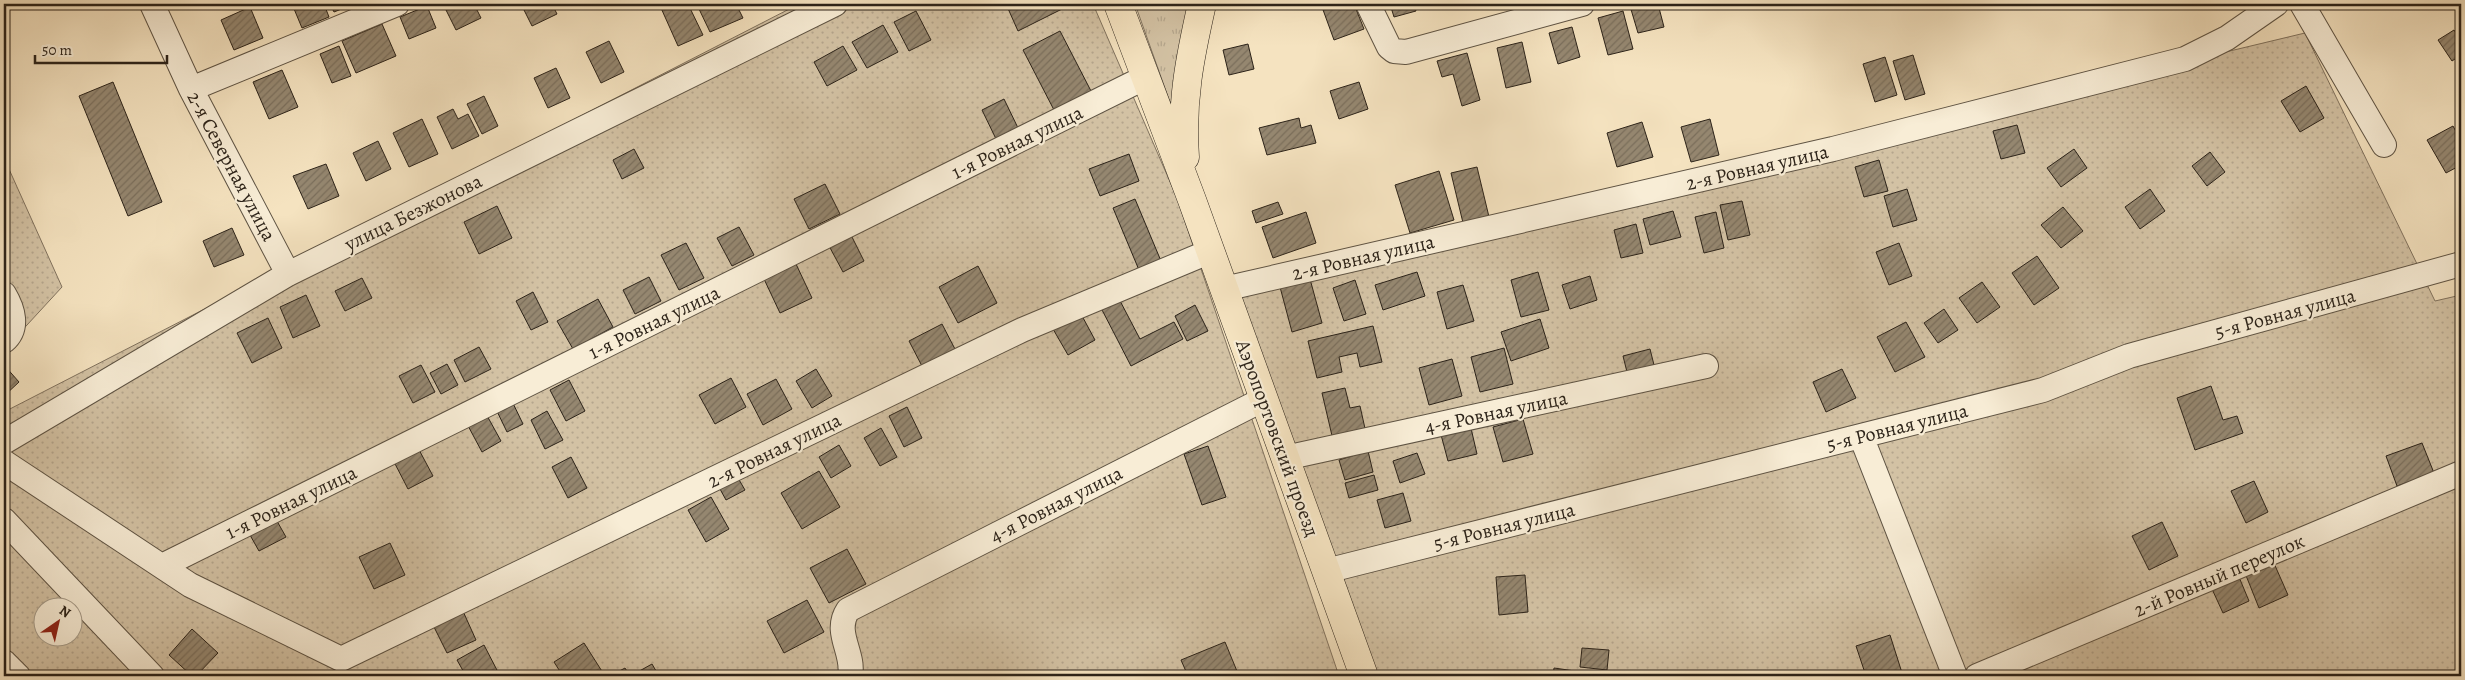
<svg xmlns="http://www.w3.org/2000/svg" width="2465" height="680" font-family="Alegreya,serif">
  <style>
    .grass { fill: url(#grass-tufts); stroke: #80725e }
    .park { fill: url(#park-dots); stroke: #80725e; fill-rule: evenodd }
    .building { fill: url(#building-hatch); stroke: #2c2319 }
    .lines { fill: none; stroke-linecap: round; stroke-linejoin: round }
    .minor-casing { stroke: #5e5343; stroke-width: 26 }
    .major-casing { stroke: #2c2319; stroke-width: 29 }
    .minor { stroke: #f8edd6; stroke-width: 24 }
    .major { stroke: #f5e3c0; stroke-width: 28 }
    .labels { text-anchor: middle; stroke-width: 4.5; stroke-linejoin: round; paint-order: stroke }
    .street-label { font-size: 20px; fill: #2c2319; stroke: #f8edd6 }
  </style>
  <defs>
    <pattern id="grass-tufts" width="24" height="20" patternUnits="userSpaceOnUse" patternTransform="scale(1.25)"><rect width="24" height="20" fill="#d3c2a4"/><path d="M3 7l-1-3M5 7V3M7 7l1-3M15 17l-1-3M17 17v-4M19 17l1-3" fill="none" stroke="#b5a68d"/></pattern>
    <pattern id="park-dots" width="8" height="8" patternUnits="userSpaceOnUse" patternTransform="scale(1.25)"><rect width="8" height="8" fill="#d3c2a4"/><path d="M2 2h.1M6 6h.1" fill="none" stroke="#b5a68d" stroke-width="1.8" stroke-linecap="round"/></pattern>
    <pattern id="building-hatch" width="6" height="6" patternUnits="userSpaceOnUse" patternTransform="scale(1.25)"><rect width="6" height="6" fill="#958770"/><path d="M-1 1l2-2M0 6l6-6M5 7l2-2" fill="none" stroke="#7a6e5b"/></pattern>
  </defs>
  <rect width="100%" height="100%" fill="#f5e3c0"/>
  <filter id="stains"><feTurbulence type="fractalNoise" baseFrequency=".004" numOctaves="4"/><feColorMatrix values="0 0 0 0 .2 0 0 0 0 .09 0 0 0 0 .02 0 0 0 .5 -.17"/></filter>
  <radialGradient id="worn" r=".72"><stop offset=".6" stop-color="#630" stop-opacity="0"/><stop offset="1" stop-color="#630" stop-opacity=".3"/></radialGradient>
  <path class="grass" d="M1135 4H1192L1175 104 1171 105Z"/>
  <path class="park" d="M799 4H1093L1177 198 1339 676H4V412ZM42 608H72V638H42Z
    M2305 33 2435 301 2461 295V676H1374L1232 290Z
    M4 158 62 287 4 350Z"/>
  <path class="building" d="M292 4H324L329 17 302 28Z
    M330 4H354L334 12Z
    M448 4H474L481 18 456 30 444 6Z
    M521 4H552L557 14 532 26Z
    M670 4H688L703 35 678 46 661 8Z
    M710 4H736L743 18 710 32 699 9Z
    M1006 4H1062L1064 8 1018 31Z
    M1330 4H1354L1364 29 1334 40 1322 7Z
    M1390 4H1414L1416 11 1394 17Z
    M1639 4H1658L1664 27 1638 33 1630 6Z
    M427 6 436 28 409 39 400 17Z
    M250 7 263 38 234 50 221 20Z
    M916 11 931 40 909 51 894 22Z
    M1623 11 1633 49 1608 55 1598 18Z
    M382 24 396 56 356 73 342 41Z
    M883 25 898 52 867 68 852 42Z
    M1572 27 1580 57 1558 64 1549 33Z
    M2454 30 2461 41V55L2452 61 2438 40Z
    M1060 31 1091 91 1054 110 1023 50Z
    M609 41 624 72 601 83 586 52Z
    M1522 42 1531 82 1506 88 1497 48Z
    M1248 44 1254 69 1229 75 1223 50Z
    M339 46 351 76 332 83 320 54Z
    M843 46 857 70 827 86 814 62Z
    M1467 53 1480 100 1462 106 1453 74 1442 77 1437 61Z
    M1913 55 1925 94 1905 100 1893 61Z
    M1885 57 1897 95 1875 102 1863 64Z
    M556 68 570 98 548 108 534 78Z
    M282 70 298 107 269 119 253 82Z
    M113 82 162 202 128 216 79 96Z
    M1359 82 1368 109 1339 119 1330 91Z
    M2306 86 2324 118 2300 132 2281 101Z
    M484 96 498 126 482 134 467 104Z
    M1004 99 1019 130 997 141 982 110Z
    M453 109 458 119 468 114 479 136 452 149 437 117Z
    M1299 118 1301 128 1311 125 1316 143 1267 155 1259 128Z
    M422 119 438 154 409 167 393 133Z
    M1710 119 1719 155 1691 162 1681 127Z
    M1642 122 1653 157 1617 167 1607 133Z
    M2017 125 2025 153 2001 159 1993 131Z
    M2453 126 2461 141V165L2446 173 2427 140Z
    M378 141 391 169 366 181 353 153Z
    M634 149 644 168 622 179 613 160Z
    M2074 149 2087 168 2061 187 2047 168Z
    M2210 152 2225 172 2207 186 2192 166Z
    M1129 154 1139 181 1100 196 1089 169Z
    M1879 160 1888 191 1864 197 1855 167Z
    M326 164 339 196 308 209 293 176Z
    M1477 167 1490 221 1464 227 1451 173Z
    M1439 171 1454 220 1410 233 1395 185Z
    M825 184 840 214 809 229 794 199Z
    M1907 189 1917 220 1893 227 1884 196Z
    M2150 189 2165 211 2140 229 2125 207Z
    M1135 199 1161 261 1139 270 1113 208Z
    M1742 201 1750 235 1728 240 1720 205Z
    M1278 202 1283 214 1256 223 1252 211Z
    M497 206 512 238 479 254 464 222Z
    M2063 207 2083 231 2061 248 2041 225Z
    M1673 211 1681 237 1650 245 1643 219Z
    M1306 212 1316 243 1273 258 1262 227Z
    M1716 212 1724 248 1704 253 1695 217Z
    M1636 224 1643 253 1621 258 1614 230Z
    M739 227 754 255 732 266 717 238Z
    M232 228 244 255 214 267 203 241Z
    M850 233 864 261 843 272 828 244Z
    M686 243 704 278 679 290 661 255Z
    M1899 243 1912 276 1889 285 1876 252Z
    M2037 256 2059 288 2034 305 2012 273Z
    M796 264 812 298 780 313 764 279Z
    M978 266 997 303 958 323 939 287Z
    M1417 272 1425 296 1383 310 1375 285Z
    M1538 272 1549 310 1521 317 1511 280Z
    M1590 276 1597 300 1570 309 1562 285Z
    M649 277 661 301 635 314 623 290Z
    M362 278 372 298 345 311 335 291Z
    M1310 279 1322 323 1292 332 1280 287Z
    M1355 280 1366 314 1344 321 1333 288Z
    M1982 282 2000 307 1977 323 1959 298Z
    M1463 285 1474 321 1447 329 1437 292Z
    M533 292 548 322 531 330 516 301Z
    M306 295 320 326 293 338 280 307Z
    M1118 297 1140 339 1174 322 1183 339 1131 366 1100 306Z
    M598 299 613 327 573 349 557 321Z
    M1195 305 1208 331 1187 341 1175 316Z
    M1944 309 1958 330 1938 343 1924 323Z
    M1081 314 1095 340 1068 355 1053 329Z
    M268 318 282 348 252 363 237 333Z
    M1540 319 1549 348 1511 361 1501 332Z
    M1906 322 1925 357 1895 372 1877 337Z
    M942 324 956 351 923 368 909 341Z
    M1373 326 1382 362 1360 367 1357 353 1339 357 1342 372 1317 378 1308 341Z
    M479 347 491 369 465 382 454 360Z
    M1504 348 1513 384 1480 392 1471 357Z
    M1650 349 1655 369 1628 376 1623 356Z
    M1452 359 1462 396 1429 405 1419 368Z
    M447 364 458 385 441 394 430 373Z
    M4 365 19 382 4 396Z
    M421 365 435 392 413 403 399 376Z
    M816 369 832 396 812 408 796 381Z
    M1842 369 1856 398 1826 412 1813 382Z
    M731 378 746 407 715 424 699 395Z
    M776 379 792 409 763 425 747 394Z
    M569 380 585 411 566 421 550 390Z
    M2211 386 2223 420 2237 416 2243 433 2195 450 2177 398Z
    M1345 388 1350 408 1360 406 1366 433 1333 440 1322 393Z
    M509 395 523 424 507 432 493 403Z
    M907 407 922 438 904 447 889 416Z
    M547 411 563 440 545 449 531 420Z
    M485 412 501 441 482 452 466 422Z
    M1523 419 1533 454 1503 462 1493 427Z
    M1470 424 1477 454 1448 461 1440 431Z
    M881 428 897 457 880 466 864 438Z
    M2422 443 2434 473 2397 486 2386 456Z
    M839 445 851 466 831 478 819 457Z
    M417 446 433 476 408 489 392 458Z
    M1208 446 1226 497 1202 505 1184 454Z
    M1368 451 1373 472 1345 480 1339 460Z
    M1417 453 1425 474 1400 483 1393 461Z
    M571 457 587 488 568 498 552 467Z
    M819 471 840 507 802 529 781 493Z
    M1374 475 1378 490 1349 498 1345 483Z
    M738 478 745 490 726 500 720 489Z
    M2254 481 2268 512 2246 523 2231 491Z
    M1403 493 1411 521 1385 528 1377 500Z
    M711 497 729 529 706 542 688 510Z
    M273 514 286 537 259 551 246 528Z
    M2162 522 2178 556 2149 570 2132 536Z
    M390 543 405 575 374 589 359 557Z
    M847 549 866 584 829 603 810 568Z
    M2273 561 2288 595 2259 608 2245 573Z
    M1525 575 1528 612 1499 615 1496 577Z
    M2239 577 2249 601 2223 613 2212 589Z
    M807 600 824 632 784 653 767 621Z
    M462 609 476 640 447 653 432 623Z
    M192 629 218 653 196 676H192L169 655Z
    M1890 635 1903 676H1866L1856 646Z
    M1225 642 1239 676H1188L1181 660Z
    M584 643 605 676H563L554 662Z
    M484 645 499 674 495 676H466L457 660Z
    M1582 648 1609 650 1607 670 1580 667Z
    M652 664 659 676H635L634 674Z
    M625 668 630 676H610Z
    M1554 668 1582 672V676H1553Z"/>
  <g class="lines">
    <defs>
      <path id="minor" d="M152 4 191 89 288 274
        M1368 4 1389 47 1394 51 1406 52 1582 4
        M2302 4 2384 145
        M191 89 397 4
        M1224 289 1833 149 2185 59 2227 38 2276 4
        M4 294C13 309 19 328 4 341
        M1861 436 1955 676
        M4 442 288 274 835 4
        M1285 458 1706 366
        M4 462 190 585 341 659 1022 330 1211 251
        M4 520 152 676
        M162 566 1146 77
        M1326 571 2043 390 2129 356 2461 264
        M4 662 18 676
        M850 676C855 653 833 633 848 610L1264 399
        M1977 676 2461 473"/>
      <path id="major" d="M1118 4 1192 200 1364 676
        M1185 157C1181 101 1190 57 1202 4"/>
    </defs>
    <use href="#minor" class="minor-casing"/>
    <use href="#major" class="major-casing"/>
    <use href="#minor" class="minor"/>
    <use href="#major" class="major"/>
  </g>
  <g class="labels">
    <g class="street-label">
      <text transform="translate(1017 142) rotate(-26)" y="7">1-я Ровная улица</text>
      <text transform="translate(232 166) rotate(62)" y="7">2-я Северная улица</text>
      <text transform="translate(1757 167) rotate(-13)" y="7">2-я Ровная улица</text>
      <text transform="translate(413 212) rotate(-26)" y="7">улица Безжонова</text>
      <text transform="translate(1363 257) rotate(-13)" y="7">2-я Ровная улица</text>
      <text transform="translate(2285 313) rotate(-15)" y="7">5-я Ровная улица</text>
      <text transform="translate(654 322) rotate(-26)" y="7">1-я Ровная улица</text>
      <text transform="translate(1496 412) rotate(-12)" y="7">4-я Ровная улица</text>
      <text transform="translate(1897 427) rotate(-14)" y="7">5-я Ровная улица</text>
      <text transform="translate(1278 438) rotate(70)" y="7">Аэропортовский проезд</text>
      <text transform="translate(774 450) rotate(-26)" y="7">2-я Ровная улица</text>
      <text transform="translate(291 502) rotate(-26)" y="7">1-я Ровная улица</text>
      <text transform="translate(1056 504) rotate(-27)" y="7">4-я Ровная улица</text>
      <text transform="translate(1504 526) rotate(-14)" y="7">5-я Ровная улица</text>
      <text transform="translate(2219 575) rotate(-23)" y="7">2-й Ровный переулок</text>
    </g>
  </g>
  <rect width="2465" height="680" fill="none" stroke="#f5e3c0" stroke-width="20"/>
  <rect x="5" y="5" width="2455" height="670" fill="none" stroke="#2c2319" stroke-width="2.5"/>
  <rect x="10" y="10" width="2445" height="660" fill="none" stroke="#2c2319"/>
  <g transform="translate(58 622) rotate(34)"><circle r="24" fill="#f8edd6" stroke="#a69c8a"/>
  <path d="M0-4L9 19L0 12L-9 19Z" fill="#8f2418"/>
  <text y="-8" font-size="14" font-weight="bold" text-anchor="middle" fill="#2c2319">N</text>
  </g>
  <path d="M35 55v8h132v-8" fill="none" stroke="#2c2319" stroke-width="2.5"/>
  <text x="42" y="55" font-size="15" fill="#2c2319" stroke="#f8edd6" stroke-width="4" paint-order="stroke">50 m</text>
  <rect width="100%" height="100%" filter="url(#stains)"/>
  <rect width="100%" height="100%" fill="url(#worn)"/>
</svg>
